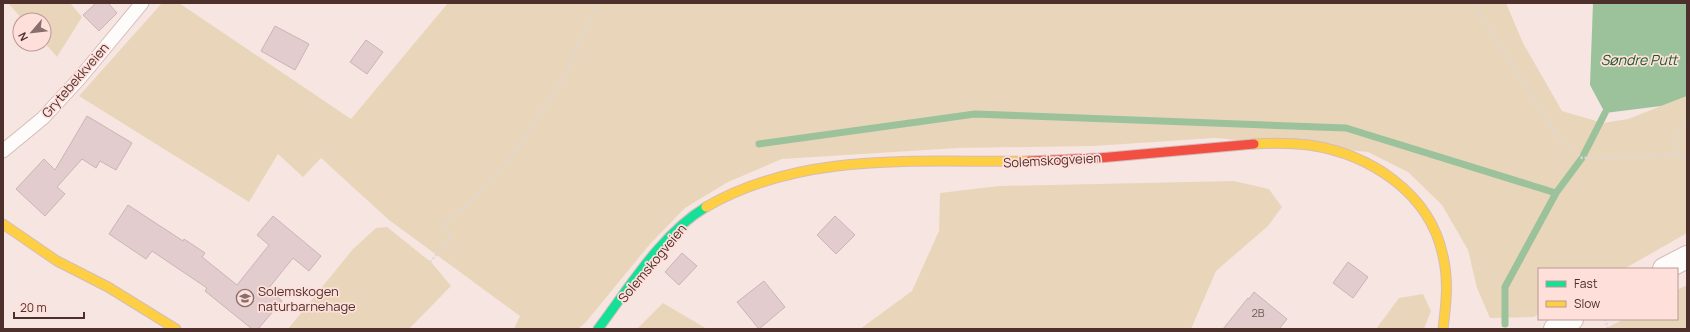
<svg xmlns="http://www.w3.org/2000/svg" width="1690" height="332" font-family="Manrope,sans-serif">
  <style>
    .green { fill: #e9d6ba }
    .water { fill: #9bc29b }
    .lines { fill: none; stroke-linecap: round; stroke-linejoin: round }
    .stream { stroke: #9bc29b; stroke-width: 7 }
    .building { fill: #e2cccd; stroke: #cab4b5 }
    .lane-casing { stroke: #d3bdba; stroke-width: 15 }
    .street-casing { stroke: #d3bdba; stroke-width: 24 }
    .fast-casing { stroke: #d3bdba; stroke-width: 11 }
    .slow-casing { stroke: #d3bdba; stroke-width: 11 }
    .jam-casing { stroke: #d3bdba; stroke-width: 11 }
    .path { stroke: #ddd7d5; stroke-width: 2.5; stroke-dasharray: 2 2; stroke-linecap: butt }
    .lane { stroke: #fefbfb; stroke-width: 13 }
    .street { stroke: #fefbfb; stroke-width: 22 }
    .fast { stroke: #16e098; stroke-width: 9 }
    .slow { stroke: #ffcf43; stroke-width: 9 }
    .jam { stroke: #f24e42; stroke-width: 9 }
    .labels { text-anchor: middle; stroke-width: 3.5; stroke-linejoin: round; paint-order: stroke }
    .number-label { font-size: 11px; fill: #745956 }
    .street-label { font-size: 13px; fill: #4d2f2b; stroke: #ffdfda }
    .poi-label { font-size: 13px; fill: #4d2f2b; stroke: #ffdfda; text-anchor: start }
    .water-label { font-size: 14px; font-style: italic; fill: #145926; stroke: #ffdfda }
  </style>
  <rect width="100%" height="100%" fill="#f7e5e2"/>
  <path class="green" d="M8 3H70L82 17 57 57 44 42V20H23Z
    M162 3H179L351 119 448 3H1506L1523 43 1562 111 1603 123 1628 119 1687 96V233L1624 269H1539V314L1534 317 1490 318 1477 288 1468 250 1442 205 1408 172 1368 152 1215 138 1093 146 958 148 782 159 728 182 685 208 650 244 586 322 578 329H514L520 316 389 220 321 158 303 177 278 154 249 202 79 96Z
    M1234 181 1269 189 1282 207 1268 226 1216 271 1191 329H860L912 291 939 231 940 193 999 186Z
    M387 227 432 263 451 286 409 329H288L353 249 376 228Z
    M1687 285V329H1605L1624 319H1677V290Z
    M1423 294 1431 311 1424 329H1376L1399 298Z
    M663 303 707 329H637Z"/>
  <path class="water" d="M1593 3H1687V96L1661 106 1605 113 1590 85Z"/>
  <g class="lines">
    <path class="stream" d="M759 144 975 114 1346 128 1556 193
      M1505 324V287L1556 193 1582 158 1605 113"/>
  </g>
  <path class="building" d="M96 3H108L117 13 99 31 83 15Z
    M275 26 309 44 295 70 261 51Z
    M366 40 383 52 367 74 350 62Z
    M87 116 132 143 116 170 100 161 96 168 82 159 57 187 65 194 45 216 16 189 44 159 55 170Z
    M128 205 183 241 184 239 205 253 202 257 237 285 269 245 257 235 273 216 321 256 309 271 293 258 268 289 282 301 258 329H252L205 291 207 288 152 251 146 259 109 234Z
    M835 216 855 235 836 254 817 235Z
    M682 253 697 266 679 285 665 272Z
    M1348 262 1368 277 1353 298 1333 283Z
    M764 281 785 307 759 329 737 302Z
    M1254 292 1287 319 1279 329H1223L1248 298 1249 299Z"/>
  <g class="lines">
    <defs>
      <path id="lane" d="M3 151 43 118 79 79 142 3"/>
      <path id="street" d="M1664 269 1687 257
        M1555 329 1572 319"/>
      <path id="fast" d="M598 329C629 288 661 234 706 207"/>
      <path id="slow" d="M1254 144C1272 143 1291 143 1309 145 1370 154 1430 193 1443 256 1449 281 1446 305 1443 329
        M706 207C804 150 921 163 1029 161
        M3 224 57 261 108 287 176 329"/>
      <path id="jam" d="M1029 161 1099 158 1254 144"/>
    </defs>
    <use href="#lane" class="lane-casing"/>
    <use href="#street" class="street-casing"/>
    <use href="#fast" class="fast-casing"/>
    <use href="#slow" class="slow-casing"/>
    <use href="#jam" class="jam-casing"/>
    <path class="path" d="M1476 3 1477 9 1557 136 1582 158 1678 155
      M1687 122 1674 138 1678 155 1687 160
      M430 262 451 238 442 224 465 207 513 156 564 77 597 3
      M1605 319 1608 329"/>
    <use href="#lane" class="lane"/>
    <use href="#street" class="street"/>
    <use href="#fast" class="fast"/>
    <use href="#slow" class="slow"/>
    <use href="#jam" class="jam"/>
  </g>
  <defs>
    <symbol id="school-ring" viewBox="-11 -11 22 22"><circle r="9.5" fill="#ffdfda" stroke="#886f6b" stroke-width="1.5"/><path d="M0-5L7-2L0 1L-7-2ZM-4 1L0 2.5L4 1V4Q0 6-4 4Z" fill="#886f6b"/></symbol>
  </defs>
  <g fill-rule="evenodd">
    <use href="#school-ring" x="235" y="288" width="20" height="20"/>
  </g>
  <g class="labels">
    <g class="number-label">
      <text x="1258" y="317">2B</text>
    </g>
    <g class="street-label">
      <text transform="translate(75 80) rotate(-49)" y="5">Grytebekkveien</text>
      <text transform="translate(1052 160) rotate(-3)" y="5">Solemskogveien</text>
      <text transform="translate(652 263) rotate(-50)" y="5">Solemskogveien</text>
    </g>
    <g class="poi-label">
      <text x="258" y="296">Solemskogen<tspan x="258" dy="15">naturbarnehage</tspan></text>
    </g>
    <g class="water-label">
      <text x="1639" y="65">Søndre Putt</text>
    </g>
  </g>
  <rect width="1690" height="332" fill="none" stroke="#4d2f2b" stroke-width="8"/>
  <rect x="1538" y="268" width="140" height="52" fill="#ffdfda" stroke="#b89994"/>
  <rect x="1546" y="281" width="20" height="6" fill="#16e098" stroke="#b89994"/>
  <text x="1574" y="288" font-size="12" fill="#4d2f2b">Fast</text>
  <rect x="1546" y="301" width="20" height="6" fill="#ffcf43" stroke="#b89994"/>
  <text x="1574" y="308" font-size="12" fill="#4d2f2b">Slow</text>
  <g transform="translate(32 32) rotate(242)"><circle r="19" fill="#ffdfda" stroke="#b89994"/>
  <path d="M0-3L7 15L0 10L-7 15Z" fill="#886f6b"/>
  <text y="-6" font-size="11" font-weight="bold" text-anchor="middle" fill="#4d2f2b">N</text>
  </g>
  <path d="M14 312v6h70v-6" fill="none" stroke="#4d2f2b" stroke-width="2"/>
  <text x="20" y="312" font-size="12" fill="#4d2f2b" stroke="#ffdfda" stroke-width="3" paint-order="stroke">20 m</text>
</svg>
